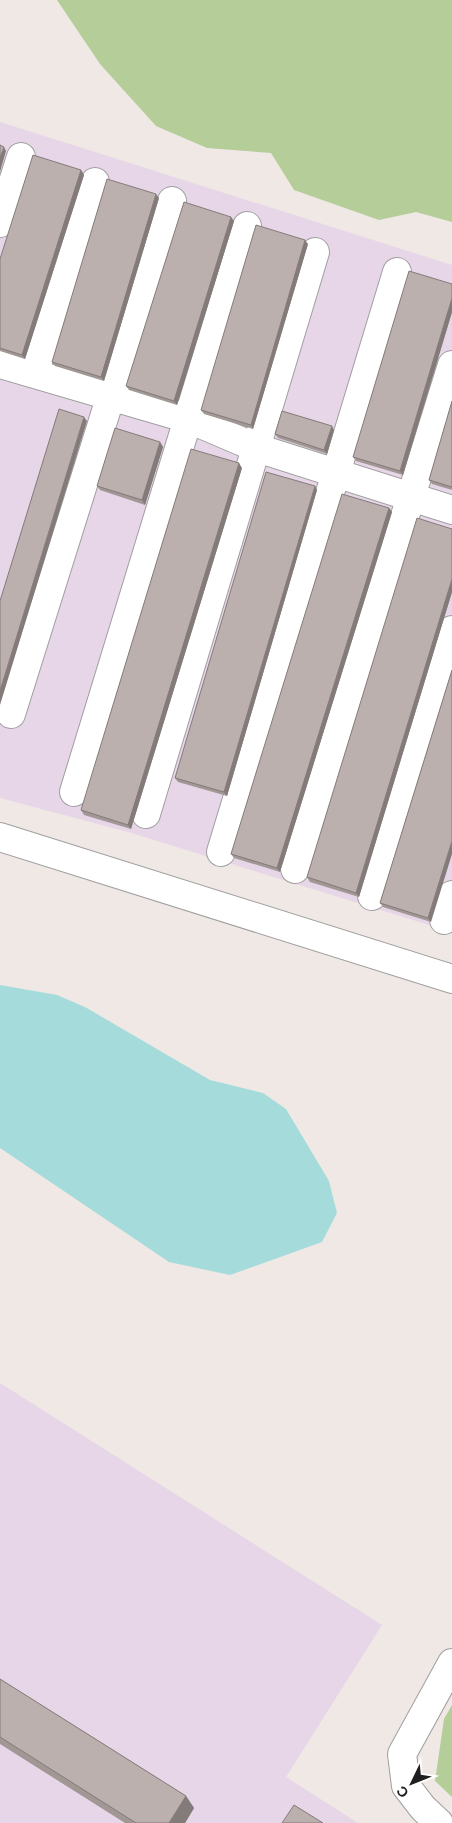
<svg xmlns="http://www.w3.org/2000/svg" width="452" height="1823" font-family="'Work Sans',sans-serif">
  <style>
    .industrial { fill: #e7d6e8 }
    .forest { fill: #b5cd99 }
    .water { fill: #a5dcdb }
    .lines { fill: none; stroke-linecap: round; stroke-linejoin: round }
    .minor-casing { stroke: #9f9f9f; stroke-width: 30 }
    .minor { stroke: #fff; stroke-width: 28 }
    .wall { fill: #a19795 }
    .shaded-wall { fill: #837b79 }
    .building { fill: #bbb0ad; stroke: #837b79 }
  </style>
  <rect width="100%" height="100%" fill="#efe8e4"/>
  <path class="industrial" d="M0 122 452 265V932L128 832 0 798Z
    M0 1383 382 1625 286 1777 358 1823H0Z"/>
  <path class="forest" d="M57 0H452V222L416 212 379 220 294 190 271 153 207 148 156 126 100 64Z
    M452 1705V1797L435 1781 444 1719Z"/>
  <path class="water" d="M0 985 57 995 85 1007 210 1080 263 1093 286 1109 329 1181 337 1213 322 1242 230 1275 169 1262 0 1148Z"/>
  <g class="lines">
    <defs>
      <path id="minor" d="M0 223 21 157
        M0 364 189 419 257 448 452 510
        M34 374 95 182
        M11 714 172 201
        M74 792 247 226
        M146 814 315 252
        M0 837 452 979
        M221 852 397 272
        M295 869 452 365
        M372 896 452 630
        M444 920 452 895
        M439 1823 423 1808 406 1786 402 1754 452 1663"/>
    </defs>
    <use href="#minor" class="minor-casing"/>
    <use href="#minor" class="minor"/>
  </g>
  <path class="wall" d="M81 170 84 175 25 359 0 351V259Z
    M159 198 104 381 55 366 52 362Z
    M234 221 177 405 129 390 126 386Z
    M308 244 253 429 204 414 201 410Z
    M452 284V312L403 475 356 461 353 457Z
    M452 401V490L432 484 429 480Z
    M334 430 327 454 278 438 275 434Z
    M160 442 163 447 145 505 100 490 97 486Z
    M242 468 131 829 84 815 81 810Z
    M315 486 317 490 227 796 178 782 175 778Z
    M389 508 392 512 280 872 234 858 231 854Z
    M452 529V592L359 897 310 882 307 877Z
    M452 670 431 922 383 907 380 903Z
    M0 1679 186 1796 194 1808 185 1823H125L0 1744Z"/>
  <path class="shaded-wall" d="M4 147 6 151 0 172V158Z
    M81 170 84 175 25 359 22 355Z
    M156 194 159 198 104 381 101 377Z
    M231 217 234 221 177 405 174 401Z
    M305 240 308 244 253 429 251 425Z
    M452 298V312L403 475 400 471Z
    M84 417 87 421 0 705V691Z
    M332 426 334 430 327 454 324 450Z
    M160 442 163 447 145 505 142 500Z
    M239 463 242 468 131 829 128 825Z
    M315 486 317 490 227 796 224 792Z
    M389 508 392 512 280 872 277 868Z
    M452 579V592L359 897 356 893Z
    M452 841V854L431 922 428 918Z
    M186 1796 194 1808 185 1823H169Z"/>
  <path class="building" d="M0 145 4 147 0 158Z
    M33 155 81 170 22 355 0 348V259Z
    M107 179 156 194 101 377 52 362Z
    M184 202 231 217 174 401 126 386Z
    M256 225 305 240 251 425 201 410Z
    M409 271 452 284V298L400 471 353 457Z
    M452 401V487L429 480Z
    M59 409 84 417 0 691V601Z
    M282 411 332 426 324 450 275 434Z
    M115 428 160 442 142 500 97 486Z
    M191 449 239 463 128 825 81 810Z
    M266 472 315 486 224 792 175 778Z
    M342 494 389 508 277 868 231 854Z
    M417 518 452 529V579L356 893 307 877Z
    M452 670V841L428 918 380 903Z
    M0 1679 186 1796 169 1823H136L0 1737Z
    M294 1805 323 1823H282Z"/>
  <g transform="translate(412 1783) rotate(227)" stroke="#ffffff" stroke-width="4" paint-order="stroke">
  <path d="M0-4L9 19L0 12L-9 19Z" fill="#1e1e1e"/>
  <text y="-8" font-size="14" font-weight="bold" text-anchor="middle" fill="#1e1e1e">С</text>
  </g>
</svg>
